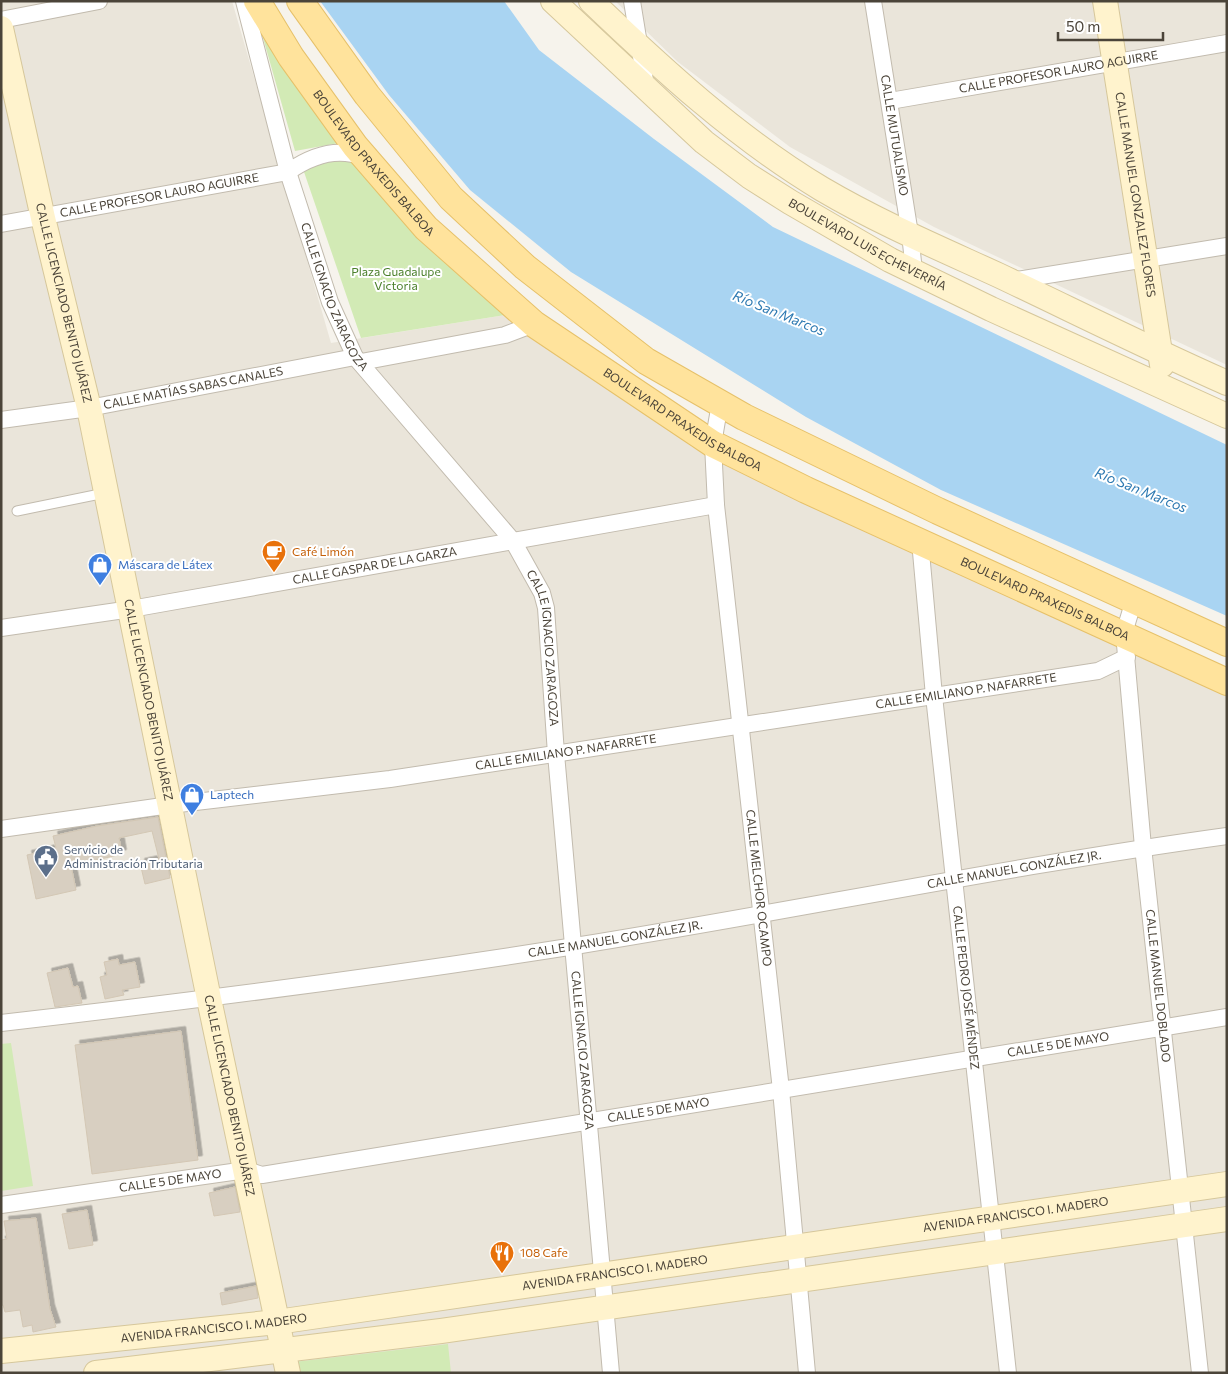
<svg xmlns="http://www.w3.org/2000/svg" width="1228" height="1374" font-family="Commissioner,sans-serif">
  <style>
    .residential { fill: #eae5da }
    .green { fill: #d2eab5 }
    .water { fill: #a9d4f2 }
    .building { fill: #d8cfc1; stroke: #d3c7b4; filter: url(#shadow) }
    .lines { fill: none; stroke-linecap: round; stroke-linejoin: round }
    .lane-casing { stroke: #c2bbae; stroke-width: 11 }
    .street-casing { stroke: #c2bbae; stroke-width: 18 }
    .secondary-casing { stroke: #d6c79b; stroke-width: 26 }
    .primary-casing { stroke: #e6c16a; stroke-width: 28 }
    .lane { stroke: #fff; stroke-width: 9 }
    .street { stroke: #fff; stroke-width: 16 }
    .secondary { stroke: #fff3cd; stroke-width: 24 }
    .primary { stroke: #ffe39c; stroke-width: 26 }
    .labels { text-anchor: middle; stroke-width: 4; stroke-linejoin: round; paint-order: stroke }
    .street-label { font-size: 12px; fill: #4b4439; stroke: #fff }
    .park-label { font-size: 12px; fill: #4a7f2a; stroke: #fff }
    .food-label { font-size: 12px; fill: #c56008; stroke: #fff; text-anchor: start }
    .shop-label { font-size: 12px; fill: #366cbe; stroke: #fff; text-anchor: start }
    .service-label { font-size: 12px; fill: #4e5e75; stroke: #fff; text-anchor: start }
    .water-label { font-size: 14px; font-style: italic; fill: #2e7ab2; stroke: #fff }
  </style>
  <defs>
    <filter id="shadow"><feDropShadow dx="4.5" dy="-4.5" stdDeviation="0" flood-color="#0004"/></filter>
  </defs>
  <rect width="100%" height="100%" fill="#f6f3ec"/>
  <path class="residential" d="M1 1H232L331 343 511 314 692 447 1183 673 1227 689V1373H1Z
    M615 1H1227V365L934 227 790 147 678 62Z"/>
  <path class="green" d="M258 20 350 141 295 151Z
    M337 160 361 162 511 314 361 338 303 169Z
    M11 1043 33 1186 1 1191V1044Z
    M448 1344 451 1373H297L294 1362Z"/>
  <path class="water" d="M320 1H504L539 50 654 139 773 227 1227 445V616L941 490 806 417 571 272 470 190 389 95Z"/>
  <path class="building" d="M158 817 170 878 145 884 140 863 159 859 152 831 119 838 122 854 71 866 76 890 36 899 27 855 56 848 53 836 97 826Z
    M118 959 119 965 135 962 140 987 122 990 124 995 105 999 100 977 107 975 104 962Z
    M68 968 73 987 78 986 82 1003 55 1007 47 973Z
    M181 1031 198 1160 92 1174 75 1045Z
    M235 1187 240 1212 214 1216 209 1193Z
    M87 1210 93 1245 69 1249 62 1214Z
    M36 1218 50 1309 56 1327 33 1332 32 1325 23 1327 20 1310 5 1312 3 1305H1V1240L7 1239 4 1221Z
    M256 1286 258 1298 222 1305 220 1293Z"/>
  <g class="lines">
    <defs>
      <path id="lane" d="M17 511 105 493"/>
      <g id="street">
        <path id="s1" d="M244 1 288 172 330 302 355 357 513 541 542 593 546 608 556 754 611 1373"/>
        <path d="M632 1 646 87"/>
        <path id="s2" d="M873 1 910 234 914 271"/>
        <path d="M1 20 99 1"/>
        <path id="s3" d="M890 101 1227 43"/>
        <path id="s4" d="M1 224 288 172C311 156 337 146 364 158"/>
        <path d="M1011 281 1227 246"/>
        <path d="M361 362 505 335 534 324"/>
        <path id="s5" d="M720 403 713 444 716 505 781 1090 807 1373"/>
        <path id="s6" d="M1 420 89 408 355 357"/>
        <path id="s7" d="M920 541 934 696 1008 1373"/>
        <path id="s8" d="M1134 600 1124 633 1143 847 1200 1373"/>
        <path id="s9" d="M1 628 131 609 716 505"/>
        <path id="s10" d="M1 829 170 805 390 779 1098 671 1127 657"/>
        <path id="s11" d="M1 1023C193 1001 385 976 575 946 793 911 1009 866 1227 836"/>
        <path id="s12" d="M1 1205 246 1170 262 1175 1227 1017"/>
      </g>
      <g id="secondary">
        <path id="s13" d="M553 1 704 142 749 176 790 202 890 260 991 309 1227 416"/>
        <path d="M591 1C662 69 737 138 822 189 878 222 939 248 998 275 1074 311 1150 349 1227 383"/>
        <path id="s14" d="M1105 1 1162 365"/>
        <path id="s15" d="M1 28 43 218 89 408 209 999 288 1373"/>
        <path id="s16" d="M1 1351 277 1322 1227 1184"/>
        <path d="M96 1373 441 1331 1227 1219"/>
      </g>
      <g id="primary">
        <path id="s17" d="M257 1 291 57 355 146 426 228 534 324 713 444 806 490 1227 682"/>
        <path d="M300 1 367 95 451 198 525 267 646 361 744 417 938 511 1227 643"/>
      </g>
    </defs>
    <use href="#lane" class="lane-casing"/>
    <use href="#street" class="street-casing"/>
    <use href="#secondary" class="secondary-casing"/>
    <use href="#primary" class="primary-casing"/>
    <use href="#lane" class="lane"/>
    <use href="#street" class="street"/>
    <use href="#secondary" class="secondary"/>
    <use href="#primary" class="primary"/>
  </g>
  <defs>
    <symbol id="cafe-pin" viewBox="-11 -11 22 30"><path d="M0 17L-7.5 6A9.5 9.5 0 1 1 7.5 6Z" fill="#e8710a" stroke="#fff"/><path d="M-5.5-4.5H6V0H3Q3 3.5 0 3.5H-2.5Q-5.5 3.5-5.5 0ZM3-3.2v2h1.7v-2ZM-6 4.5H4V6H-6Z" fill="#fff"/></symbol>
    <symbol id="shop-pin" viewBox="-11 -11 22 30"><path d="M0 17L-7.5 6A9.5 9.5 0 1 1 7.5 6Z" fill="#3f7fe0" stroke="#fff"/><path d="M-5-2.5h2.3a2.7 3.5 0 0 1 5.4 0H5L5.5 6h-11ZM-1.5-2.5h3a1.5 2.3 0 0 0-3 0Z" fill="#fff"/></symbol>
    <symbol id="civic-pin" viewBox="-11 -11 22 30"><path d="M0 17L-7.5 6A9.5 9.5 0 1 1 7.5 6Z" fill="#5c6f8a" stroke="#fff"/><path d="M-.6-6.5H3V-4.5H.6V-3L4-1V1h2V6H-6V1h2V-1L-.6-3ZM-1.2 2.5V6h2.4V2.5Z" fill="#fff"/></symbol>
    <symbol id="restaurant-pin" viewBox="-11 -11 22 30"><path d="M0 17L-7.5 6A9.5 9.5 0 1 1 7.5 6Z" fill="#e8710a" stroke="#fff"/><path d="M-5-6h1v4h1v-4h1v4h1v-4h1v5L-1.5 .5V6h-2V.5L-5-1ZM5-6V6H3V1.5H1.5Q1.5-4 5-6Z" fill="#fff"/></symbol>
  </defs>
  <g fill-rule="evenodd">
    <use href="#cafe-pin" x="260" y="538" width="28" height="38"/>
    <use href="#shop-pin" x="86" y="551" width="28" height="38"/>
    <use href="#shop-pin" x="178" y="781" width="28" height="38"/>
    <use href="#civic-pin" x="32" y="843" width="28" height="38"/>
    <use href="#restaurant-pin" x="488" y="1239" width="28" height="38"/>
  </g>
  <g class="labels">
    <g class="street-label">
      <text dy="4" stroke="none"><textPath href="#s3" startOffset="171">CALLE PROFESOR LAURO AGUIRRE</textPath></text>
      <text dy="4" stroke="none"><textPath href="#s2" startOffset="136">CALLE MUTUALISMO</textPath></text>
      <text dy="4" stroke="none"><textPath href="#s17" startOffset="200">BOULEVARD PRAXEDIS BALBOA</textPath></text>
      <text dy="4" stroke="none"><textPath href="#s14" startOffset="196">CALLE MANUEL GONZALEZ FLORES</textPath></text>
      <text dy="4" stroke="none"><textPath href="#s4" startOffset="161">CALLE PROFESOR LAURO AGUIRRE</textPath></text>
      <text dy="4" stroke="none"><textPath href="#s13" startOffset="400">BOULEVARD LUIS ECHEVERRÍA</textPath></text>
      <text dy="4" stroke="none"><textPath href="#s1" startOffset="310">CALLE IGNACIO ZARAGOZA</textPath></text>
      <text dy="4" stroke="none"><textPath href="#s15" startOffset="282">CALLE LICENCIADO BENITO JUÁREZ</textPath></text>
      <text dy="4" stroke="none"><textPath href="#s6" startOffset="195">CALLE MATÍAS SABAS CANALES</textPath></text>
      <text dy="4" stroke="none"><textPath href="#s17" startOffset="605">BOULEVARD PRAXEDIS BALBOA</textPath></text>
      <text dy="4" stroke="none"><textPath href="#s9" startOffset="379">CALLE GASPAR DE LA GARZA</textPath></text>
      <text dy="4" stroke="none"><textPath href="#s17" startOffset="1010">BOULEVARD PRAXEDIS BALBOA</textPath></text>
      <text dy="4" stroke="none"><textPath href="#s1" startOffset="730">CALLE IGNACIO ZARAGOZA</textPath></text>
      <text dy="4" stroke="none"><textPath href="#s10" startOffset="975">CALLE EMILIANO P. NAFARRETE</textPath></text>
      <text dy="4" stroke="none"><textPath href="#s15" startOffset="688">CALLE LICENCIADO BENITO JUÁREZ</textPath></text>
      <text dy="4" stroke="none"><textPath href="#s10" startOffset="570">CALLE EMILIANO P. NAFARRETE</textPath></text>
      <text dy="4" stroke="none"><textPath href="#s11" startOffset="1025">CALLE MANUEL GONZÁLEZ JR.</textPath></text>
      <text dy="4" stroke="none"><textPath href="#s5" startOffset="488">CALLE MELCHOR OCAMPO</textPath></text>
      <text dy="4" stroke="none"><textPath href="#s11" startOffset="620">CALLE MANUEL GONZÁLEZ JR.</textPath></text>
      <text dy="4" stroke="none"><textPath href="#s8" startOffset="389">CALLE MANUEL DOBLADO</textPath></text>
      <text dy="4" stroke="none"><textPath href="#s7" startOffset="449">CALLE PEDRO JOSÉ MÉNDEZ</textPath></text>
      <text dy="4" stroke="none"><textPath href="#s12" startOffset="1071">CALLE 5 DE MAYO</textPath></text>
      <text dy="4" stroke="none"><textPath href="#s1" startOffset="1135">CALLE IGNACIO ZARAGOZA</textPath></text>
      <text dy="4" stroke="none"><textPath href="#s15" startOffset="1092">CALLE LICENCIADO BENITO JUÁREZ</textPath></text>
      <text dy="4" stroke="none"><textPath href="#s12" startOffset="666">CALLE 5 DE MAYO</textPath></text>
      <text dy="4" stroke="none"><textPath href="#s12" startOffset="171">CALLE 5 DE MAYO</textPath></text>
      <text dy="4" stroke="none"><textPath href="#s16" startOffset="1024">AVENIDA FRANCISCO I. MADERO</textPath></text>
      <text dy="4" stroke="none"><textPath href="#s16" startOffset="619">AVENIDA FRANCISCO I. MADERO</textPath></text>
      <text dy="4" stroke="none"><textPath href="#s16" startOffset="214">AVENIDA FRANCISCO I. MADERO</textPath></text>
    </g>
    <g class="park-label">
      <text x="396" y="276">Plaza Guadalupe<tspan x="396" dy="14">Victoria</tspan></text>
    </g>
    <g class="food-label">
      <text x="292" y="556">Café Limón</text>
      <text x="520" y="1257">108 Cafe</text>
    </g>
    <g class="shop-label">
      <text x="118" y="569">Máscara de Látex</text>
      <text x="210" y="799">Laptech</text>
    </g>
    <g class="service-label">
      <text x="64" y="854">Servicio de<tspan x="64" dy="14">Administración Tributaria</tspan></text>
    </g>
    <g class="water-label">
      <text transform="translate(779 313) rotate(22)" y="5">Río San Marcos</text>
      <text transform="translate(1141 490) rotate(22)" y="5">Río San Marcos</text>
    </g>
  </g>
  <rect width="1228" height="1374" fill="none" stroke="#4b4439" stroke-width="5"/>
  <path d="M1058 32v8h105v-8" fill="none" stroke="#4b4439" stroke-width="2.5"/>
  <text x="1066" y="32" font-size="15" fill="#4b4439" stroke="#ffffff" stroke-width="4" paint-order="stroke">50 m</text>
</svg>
